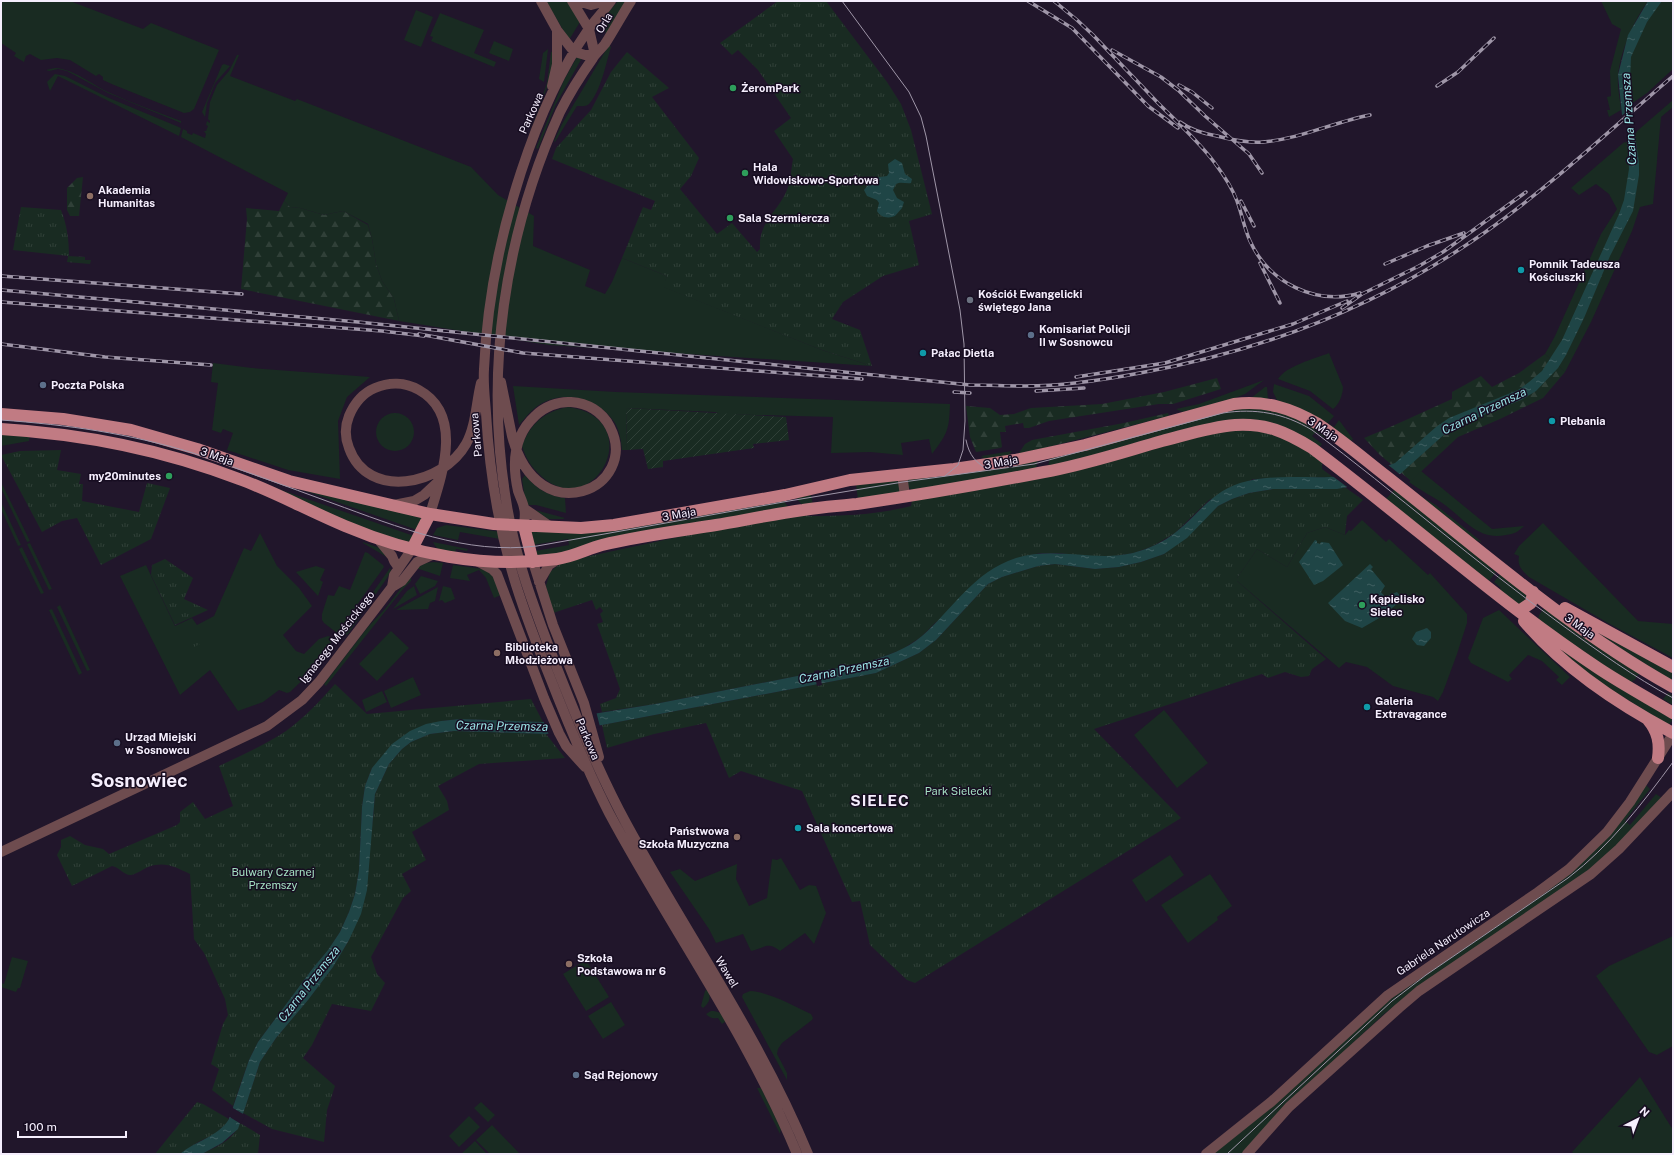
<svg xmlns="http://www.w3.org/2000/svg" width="1674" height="1155" font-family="'Public Sans',sans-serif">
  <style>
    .grass { fill: #192b22 }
    .forest { fill: url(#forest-firs) }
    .park { fill: url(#park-tufts) }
    .garden { fill: url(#garden-furrows) }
    .water { fill: url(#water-ripples) }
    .pier { fill: #21162b }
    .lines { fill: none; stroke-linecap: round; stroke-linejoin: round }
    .minor { stroke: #6e4c4f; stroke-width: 10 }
    .major { stroke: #c17b83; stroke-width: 12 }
    .tram { stroke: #9f96a8; stroke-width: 1 }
    .rail-casing { stroke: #9f96a8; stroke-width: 3.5 }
    .rail { stroke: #170d21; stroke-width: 2; stroke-dasharray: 6; stroke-linecap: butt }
    .leisure-dot { fill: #2e9e5b; stroke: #170d21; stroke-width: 1.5 }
    .education-dot { fill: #8d6e63; stroke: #170d21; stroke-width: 1.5 }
    .culture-dot { fill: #0f9aa8; stroke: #170d21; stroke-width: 1.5 }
    .worship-dot { fill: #6b7280; stroke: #170d21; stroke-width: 1.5 }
    .service-dot { fill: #5c6f8a; stroke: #170d21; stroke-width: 1.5 }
    .labels { text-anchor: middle; stroke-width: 3; stroke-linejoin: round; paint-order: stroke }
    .street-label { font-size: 11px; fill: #f5eefd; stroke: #170d21 }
    .poi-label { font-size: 11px; font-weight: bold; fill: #f5eefd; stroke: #170d21; text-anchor: start }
    .park-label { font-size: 11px; fill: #a4e0c2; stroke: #170d21 }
    .water-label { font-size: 12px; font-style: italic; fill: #99e3e5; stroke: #170d21 }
    .district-label { font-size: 15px; font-weight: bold; letter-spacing: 1px; fill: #f5eefd; stroke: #170d21 }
    .town-label { font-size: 19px; font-weight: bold; fill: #f5eefd; stroke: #170d21 }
  </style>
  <defs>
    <pattern id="forest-firs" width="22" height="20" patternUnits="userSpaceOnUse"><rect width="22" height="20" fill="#192b22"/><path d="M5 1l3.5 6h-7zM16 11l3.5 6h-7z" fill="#304038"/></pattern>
    <pattern id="park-tufts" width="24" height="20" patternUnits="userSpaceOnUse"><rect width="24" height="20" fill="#192b22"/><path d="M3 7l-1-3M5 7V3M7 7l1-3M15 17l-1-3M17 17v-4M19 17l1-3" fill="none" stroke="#304038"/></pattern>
    <pattern id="garden-furrows" width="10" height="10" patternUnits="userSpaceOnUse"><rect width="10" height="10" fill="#192b22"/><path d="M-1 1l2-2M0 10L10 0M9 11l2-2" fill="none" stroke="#304038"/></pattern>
    <pattern id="water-ripples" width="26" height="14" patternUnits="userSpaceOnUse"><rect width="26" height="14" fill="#1f4546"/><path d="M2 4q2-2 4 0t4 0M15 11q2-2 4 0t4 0" fill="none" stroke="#406062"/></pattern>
  </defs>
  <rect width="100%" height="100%" fill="#21162b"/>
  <path class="grass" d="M1 1H70L143 29 151 23 219 50 194 109 190 112 184 113 114 85 103 80V77L99 74 96 76 70 60 57 58 41 60 30 54 26 56 24 62 14 56 16 53 1 43Z
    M546 1H567L580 22 569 40Z
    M618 1H627L606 34 602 20Z
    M1601 1H1648C1634 20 1620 52 1618 76 1617 86 1620 99 1621 110L1609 117 1607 110H1610L1607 97 1611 96 1610 71 1621 29 1612 24Z
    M1662 1H1673V69L1647 93 1631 104C1630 89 1628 72 1631 57 1635 38 1649 16 1662 1Z
    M416 10 433 17 421 47 404 40Z
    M440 13 484 30 474 53 496 62 494 67 431 41 433 37 430 36Z
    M494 41 513 49 509 61 489 53Z
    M609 45 611 47C606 63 601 91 589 104 586 107 581 106 577 106L555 142 554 141 562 124Z
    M548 49 544 82 539 79 543 53Z
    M555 51 548 85 531 129 547 83 551 52Z
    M237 55H239L230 76 295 101 297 99 471 167 498 195 534 216 533 246 590 270 585 286 605 294 612 282 622 258 667 276 664 287 822 350 872 366 549 345 399 321 394 299 382 281 376 264 372 239 368 224 343 211 324 215 300 208 290 207 284 201 288 193 181 137 183 129 187 131V133L192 135 193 133 205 138 206 134 204 131H206L208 126 206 125 207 121 210 123V121L208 119 210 102 217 85 229 71Z
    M577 57 582 58 556 104 538 149 536 148 564 80Z
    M224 64 230 66 215 83 207 103 205 117 202 112 222 65Z
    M55 68C74 69 91 84 108 92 132 103 157 112 181 121V123L108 93 67 71 58 69 49 71 46 70Z
    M55 74 65 76 109 98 174 125 181 128 179 136 58 76 50 91 47 82Z
    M1673 100V107L1661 117 1653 204 1640 207 1632 231 1591 322 1565 372 1545 354 1555 336 1601 234 1617 209 1609 194 1596 184 1579 195 1571 188Z
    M1329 353 1343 387C1343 394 1339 405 1333 409L1310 391 1278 379C1286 366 1314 359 1329 353Z
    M213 363 252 368 370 377 347 397 338 421 340 479 288 470 227 450 233 433 223 429 221 433 212 430 218 383 211 382Z
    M1264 380 1245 394 1230 400 1183 412 1176 409 1199 404Z
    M1274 384 1309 396 1334 416 1328 423 1334 427 1339 420 1353 439 1350 442 1277 400 1273 392Z
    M513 386 616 392 950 404C949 430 948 433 932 454L929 439 901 443 903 455 870 452 831 453 833 417 721 414 715 412 626 408 627 450H622C621 441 620 432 615 423 599 398 564 389 539 405 531 410 525 418 519 425Z
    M1265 387H1267L1268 399 1251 398Z
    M568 407C647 418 598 518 546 480 534 471 526 460 522 446 530 424 545 411 568 407Z
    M1244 407 1284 411 1329 436 1326 439 1316 432 1312 436 1322 444 1319 448 1094 457 1048 466 1050 458Z
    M376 432a19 19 0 1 1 38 0a19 19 0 1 1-38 0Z
    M1 433 30 437 29 439V441L1 446Z
    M1012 451 1009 455 986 460 981 456Z
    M1038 460 1036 468 913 491 908 487V479Z
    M1421 471 1492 529 1524 526C1518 532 1514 534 1506 535 1479 541 1465 520 1445 505 1434 497 1421 491 1409 482Z
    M525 475C535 488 549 496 565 498L566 513 536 505H526L522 479Z
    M898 478 900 493 858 500 856 484Z
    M274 480 422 517 417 530Z
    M1 482 30 541 27 542 1 488Z
    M267 485 414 536 410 544 349 524Z
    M1395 489 1491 564 1489 567 1496 572 1489 581 1497 587 1385 500Z
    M1417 494 1436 505 1482 542 1475 540Z
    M811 495 813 505 803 506 797 499 798 497Z
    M783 500 789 508 573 552 536 558 535 551 569 545 568 539 533 545 530 530Z
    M1 502 21 545 18 546 1 509Z
    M535 510 565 518 563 519H548Z
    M1362 520 1386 542 1389 539 1428 575 1430 573 1467 614V623L1457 654 1443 692 1438 701 1433 697 1393 686 1367 667 1346 662 1339 668 1237 581V578L1257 549 1287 567 1307 533 1325 527 1345 535 1349 530 1351 531Z
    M1543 523 1638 621 1673 624V658L1608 623 1529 577C1522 570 1517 566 1519 556L1514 554 1519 546Z
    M446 525 510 533 512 541 460 532 458 540 433 535 437 528Z
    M260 533 277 566 299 588 312 606 283 635 296 651 304 654 319 639 328 636 334 638 309 674 290 692 287 693 279 690 263 702 238 711 210 670 180 695 120 576 146 565 175 626 192 618 197 625 214 616 244 548 251 551Z
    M363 542 380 548 390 559 363 543Z
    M433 542 468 549 467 551 456 549 455 554C446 552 437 552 433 542Z
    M30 543 52 589 49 590 27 544Z
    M22 547 44 593 41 594 19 549Z
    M365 552 368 553 383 565 384 567 337 633 324 623 322 620V614L328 595 334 596 339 586 350 590Z
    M434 562 443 563 440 576 416 568 426 563Z
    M453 565 483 569 493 575 501 595 494 598 486 578 479 570 467 575 470 581 450 578Z
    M316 566 325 569 320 580 323 582 318 596 296 572Z
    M390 568 391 571 387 578 348 634 341 637Z
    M1501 573 1529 596 1521 606 1499 590 1501 588 1494 582Z
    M411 575V581L403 589 326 686 324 684 367 628 385 609Z
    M421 576 438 581 435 586 420 594 415 584Z
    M414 586 417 595 393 609 407 591Z
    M443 586 451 588 455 599 445 603 442 600 439 601Z
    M438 587 435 601 430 603 428 609 396 610Z
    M60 605 90 670 87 671 57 607Z
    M1544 608 1640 672 1634 681 1633 680 1631 684 1538 620 1539 615Z
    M52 609 82 673 79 675 49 610Z
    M1499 610 1570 677 1562 685 1556 680 1559 677 1542 661 1528 655 1509 675 1512 679 1508 682 1471 663 1468 658 1483 618Z
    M1582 622 1673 672V681L1623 650Z
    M1532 626 1673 718V720L1668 725 1593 678Z
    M391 631 409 648 377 681 359 664Z
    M413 677 421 695 391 708 384 691Z
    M382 691 387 702 366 712 362 700Z
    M1668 693 1673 696V705L1663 699Z
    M1164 710 1208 763 1177 788 1134 735Z
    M1646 785 1650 789 1625 821 1630 825 1656 794 1662 798 1631 831 1594 867 1422 985 1384 1014 1279 1112 1243 1154H1213L1389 1000 1573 870Z
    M1170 855 1184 875 1146 902 1132 880Z
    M781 858 800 890 809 885 816 886 826 913 814 944 805 933 780 951C767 941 765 948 751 951L743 934 716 943 709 929 670 872 680 869 695 881 737 864 736 879 749 906 767 898 772 859 777 860Z
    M1210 874 1232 906 1217 917 1218 920 1188 943 1161 905Z
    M1673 936V1046L1657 1055 1649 1052 1596 976 1609 966Z
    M12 957 28 961 20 988H18L16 992 1 987V983L4 984Z
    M586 960 609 997 586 1011 563 974Z
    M708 989C711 997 710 1003 703 1008L701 1006 705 991Z
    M750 991C769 992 794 1006 811 1014L813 1018 812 1020 782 1043 778 1049 777 1054 787 1073V1080L742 997 743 994Z
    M611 1002 625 1025 603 1039 588 1016Z
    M711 1011C720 1011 722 1014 726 1021L722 1024 718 1018C713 1019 710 1018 706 1014Z
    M1640 1077 1673 1130V1154H1574L1572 1152Z
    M757 1088H761L781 1128 780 1134Z
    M481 1102 495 1115 488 1122 474 1108Z
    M469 1116 480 1127 459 1147 449 1136Z
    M492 1125 520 1154H490L476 1140Z
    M475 1141 487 1154H461Z"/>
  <path class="forest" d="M83 177 79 216H70L67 210V188L77 178Z
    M284 201 290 207 300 208 324 215 343 211 368 225 372 239 376 264 382 281 394 299 399 321 241 289 247 219 246 208 279 211Z
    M68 256 85 257V260H91L90 264 67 262Z
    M1545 354 1565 372 1543 398 1500 419 1458 437 1411 481 1380 455 1364 438C1394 426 1422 412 1452 399V392L1481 376 1492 387 1519 373Z
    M1217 378 1221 389 1173 404H1159L1049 421 1029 428H1024L1023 423 1005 426 1006 432H1000L1002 447 1000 448 976 452 970 437 966 406 990 408 1000 415 1014 414 1031 408 1102 404 1164 392Z
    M1168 413 1169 416 1021 454 1019 453 1025 444 1032 440 1124 423Z"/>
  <path class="park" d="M778 1H826L887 82 901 104 911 130 932 214 909 221 919 265 883 276 843 302 832 319 860 330 872 366 822 350 663 287 667 276 622 258 643 207 651 210 655 201 552 159 556 148 591 110 611 72 627 52 669 88 652 97 699 158 691 176 680 189 717 234 732 223 757 252 760 249C758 222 778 212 787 190 791 181 791 169 793 159L774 131 791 118 758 70 738 50 732 55 720 43Z
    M21 207 61 210C67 225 69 240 69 256L13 250Z
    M1246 429 1278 434 1322 460V469L1333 477 1253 479 1209 500 1175 533 1153 546 1134 553 1115 556 1089 557 1059 553H1040L1016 559 935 623 921 637 901 650 868 662 655 704 602 712 600 704 616 698 620 689 597 624 603 622 600 614 603 611 600 607 596 610 592 600 553 613 546 586 550 572 562 562 720 528 808 513V516C846 516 874 515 911 506L912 501 1192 437Z
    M61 450 57 470 81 474 79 484H83L82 501 139 512 147 483 170 488 151 539 101 565 77 518 62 521 42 532 1 455 20 451Z
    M1346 488 1363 500 1347 516 1345 535 1325 527 1307 533 1287 567 1257 549 1237 578V581L1326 659 1312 669 1309 676 1301 677 1285 672 1268 678 1262 674 1094 729 1181 818 915 983 907 980 870 945 860 901 852 902 802 791 741 771 729 778 706 723 654 734 607 748 602 725 876 673 919 653 936 640 988 584 1002 577 1038 566 1055 564 1095 569 1119 567 1141 562 1164 554 1218 506 1232 499 1249 493 1273 489Z
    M165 559 193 578 184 599 208 610 175 625 151 575 152 565Z
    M196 633 202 643 190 649 185 639Z
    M335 684 367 714 531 699 543 722 460 719 441 721 372 768 365 786 362 807 359 870 355 894 349 912 340 932 328 950 313 968 258 1042 249 1060 233 1106 212 1090 219 1069 211 1064 223 1024 228 1015 225 999 204 953 194 939 190 874C175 867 165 861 148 867 143 869 137 874 131 875 125 876 119 867 112 866L72 886 57 855 61 847V840L70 836 85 845 103 849 109 854 177 825 180 822V812L193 802 205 819 233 806 219 766C242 755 265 745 286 731 304 718 320 701 335 684Z
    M454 731 546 734 565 758 479 764 438 786 447 801 449 810 412 832 426 860 402 874 411 891 403 898 371 957 377 974 385 983 371 1011 332 1004 312 1045 303 1058 335 1086 327 1110 324 1142 272 1129 243 1113 260 1062 276 1038 308 1000 333 967 349 940 373 820 375 794 389 764 402 749 411 742 430 734Z
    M197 1102 203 1104 229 1119 226 1124 215 1134 198 1142 180 1154H155Z
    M240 1123 260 1135 258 1154H202C216 1147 234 1140 240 1123Z"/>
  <path class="garden" d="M626 408 786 417 789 440 753 444 754 448 663 461V467L648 469 643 449 627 450Z"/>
  <path class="water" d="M1648 1H1662L1647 22 1631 57 1630 80 1631 107 1639 163V175L1633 211 1610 256 1584 318 1566 355 1558 368 1536 391 1521 400 1459 425 1447 432 1399 475 1374 482 1337 489H1273L1249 493 1232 499 1218 506 1187 538 1164 554 1141 562 1119 567 1095 569 1055 564 1038 566 1002 577 988 584 936 640 919 653 876 673 602 725 546 734 454 731 430 734 411 742 402 749 389 764 375 794 367 890 361 914 349 940 333 967 308 1000 276 1038 260 1062 238 1129 222 1143 202 1154H180C195 1141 218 1137 229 1119L249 1060 258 1042 313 968 328 950 340 932 349 912 355 894 359 870 362 807 365 786 372 768 392 744 410 731 426 724 441 721 460 719 543 722 655 704 868 662C887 655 906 650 922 636 954 608 972 573 1016 558 1055 546 1094 562 1133 553 1148 549 1164 542 1176 532 1199 514 1210 493 1240 483 1269 474 1300 478 1330 477 1352 476 1375 471 1395 463L1436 427 1449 418 1518 390 1529 382 1542 371 1562 340 1619 214 1624 200 1629 169 1628 149 1622 115 1618 75 1628 35Z
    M895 159 902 163 905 174 912 179 911 183C906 184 901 181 896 184L893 190 897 198 904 202 902 208 895 216C888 219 880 217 877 211L879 203 877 200 867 196 864 190 874 178 887 176 889 173 888 164Z
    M1315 540 1317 541V543L1320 544 1321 542 1329 543 1343 565 1323 581 1314 585 1299 562Z
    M1370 564 1373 567 1371 569 1385 586 1381 592 1385 597 1397 592 1403 599 1381 617 1362 628 1345 621 1328 603Z
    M1427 628 1431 632V638L1424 646 1417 645 1412 639 1416 632Z"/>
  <path class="pier" d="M1633 107 1637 132 1625 143 1620 117Z
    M1387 464 1402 476 1375 484 1350 489 1331 475 1363 471Z
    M819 670 822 685 817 686 814 671Z
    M596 711 600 727 549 735 543 720Z
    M231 1107 245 1115 241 1124 228 1116Z"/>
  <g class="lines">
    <path class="minor" d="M541 1 557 30 571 48 575 52 585 55H595
      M572 1 589 29 595 55
      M578 1 591 5 606 1
      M611 1C604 11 595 20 588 30 558 73 537 123 521 172 500 236 487 302 484 369 483 384 485 399 486 413 489 465 497 518 511 568 521 604 535 640 549 675 567 721 586 768 609 813 670 927 747 1033 797 1154
      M631 1C622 15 614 30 605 44 601 49 596 53 593 58 581 75 569 94 560 112 504 236 484 372 507 506 516 562 537 615 557 668 578 721 599 773 626 823 686 934 760 1037 808 1154
      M552 86 557 64V30
      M501 382 512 436C538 535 641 487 610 427 602 411 587 403 571 402 558 401 544 407 535 416 513 436 512 464 518 491 520 497 523 502 524 508 526 514 524 520 524 526
      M902 474 905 496
      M394 505 414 501 424 495 440 480
      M525 509 551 527
      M430 514C442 475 464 415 419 390 405 382 389 382 375 388 363 393 354 404 349 416 345 426 345 438 349 448 368 501 443 485 466 444 476 426 476 403 481 383
      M378 539 392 556 394 561 399 568
      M477 561 492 569 497 574 544 698 559 733 566 746 585 767
      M533 562 553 625 584 703 599 757
      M539 582 549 565 558 559
      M392 587 394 575 412 549
      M1 852 267 726 302 700 319 682 392 587 402 581 417 562 434 554
      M1206 1154 1271 1102 1388 995 1538 892 1569 869 1607 832 1630 802 1673 734
      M1247 1154 1289 1107 1399 1008 1419 991 1591 874 1619 849 1673 792"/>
    <path class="major" d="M1 414 63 419 131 430 197 449 289 481 430 514 494 524 581 528 614 525 785 495 850 480 954 469 1015 460 1085 445 1234 404C1265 400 1291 408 1318 424 1342 440 1363 458 1386 476 1479 549 1569 629 1673 687
      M1 429C85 434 161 449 239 479 275 492 309 511 345 526 411 554 485 569 557 559 573 557 587 549 602 545 639 536 678 531 716 525 745 520 774 514 803 510 821 507 839 506 857 504 919 495 982 484 1044 472 1084 465 1123 452 1162 441 1186 435 1210 427 1235 425 1266 423 1286 432 1312 448 1408 520 1497 601 1598 668 1622 684 1648 698 1673 713
      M524 526 533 562
      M412 549 430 514
      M1565 608 1673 667
      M1519 611 1531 603 1533 592
      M1524 621C1564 668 1618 704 1673 733
      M1648 720C1658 732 1660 743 1658 758"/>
    <path class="tram" d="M842 1 909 92 921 117 926 136 960 310 964 344 965 421 963 450 958 465 945 476
      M1 420C69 425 127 433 193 453 239 469 286 486 332 503 398 527 466 555 537 546L789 501 903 482 1034 464 1223 413C1255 408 1284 413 1312 430 1396 493 1476 563 1562 625 1598 651 1634 677 1673 698
      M966 440C969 455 976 464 990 470
      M1227 1154 1392 1001 1426 975 1568 878C1610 846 1642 804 1673 762"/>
    <defs>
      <path id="rail" d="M1028 1 1072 28 1148 106 1178 128
        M1054 1 1077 20 1093 35C1114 57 1136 80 1158 103 1177 122 1198 141 1214 162 1223 174 1232 187 1237 201 1242 214 1244 228 1250 241 1269 283 1316 306 1360 293
        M1112 50 1161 77 1178 90 1205 116 1249 154 1262 173
        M1179 85 1192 92 1212 108
        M1437 86 1458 72 1494 38
        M1180 122C1191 130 1205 134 1217 136 1232 140 1248 143 1263 142 1300 139 1334 122 1370 115
        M1241 201 1254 226
        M1260 263 1280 303
        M1385 264 1427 246 1464 233
        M1 276 242 294
        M1 290 358 322 970 385C989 385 1007 386 1026 386 1064 386 1103 380 1140 373 1263 351 1381 305 1484 233 1551 186 1611 129 1673 76
        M1 302 382 331 424 336
        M1342 308 1362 294 1419 266 1443 252 1526 192
        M419 334 523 353 862 379
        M1 344 105 357 211 365
        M1076 377 1165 363 1293 324 1347 301
        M1036 391 1084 388
        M954 392 970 393"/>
    </defs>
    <use href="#rail" class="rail-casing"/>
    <use href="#rail" class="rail"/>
  </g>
  <g class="leisure-dot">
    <circle cx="733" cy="88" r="4"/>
    <circle cx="745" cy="173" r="4"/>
    <circle cx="730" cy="218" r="4"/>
    <circle cx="169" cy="476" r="4"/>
    <circle cx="1362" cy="605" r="4"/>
  </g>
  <g class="education-dot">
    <circle cx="90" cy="196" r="4"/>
    <circle cx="497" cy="653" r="4"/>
    <circle cx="737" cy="837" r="4"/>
    <circle cx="569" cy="964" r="4"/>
  </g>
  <g class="culture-dot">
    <circle cx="1521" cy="270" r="4"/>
    <circle cx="923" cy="353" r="4"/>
    <circle cx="1552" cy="421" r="4"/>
    <circle cx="1367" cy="707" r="4"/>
    <circle cx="798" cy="828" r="4"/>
  </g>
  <circle class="worship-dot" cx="970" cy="300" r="4"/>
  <g class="service-dot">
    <circle cx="1031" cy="335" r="4"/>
    <circle cx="43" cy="385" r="4"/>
    <circle cx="117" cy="743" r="4"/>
    <circle cx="576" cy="1075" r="4"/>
  </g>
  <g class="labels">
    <g class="street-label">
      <text transform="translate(604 23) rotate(-59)" y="4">Orla</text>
      <text transform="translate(531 113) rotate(-66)" y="4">Parkowa</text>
      <text transform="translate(1323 429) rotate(34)" y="4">3 Maja</text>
      <text transform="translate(476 435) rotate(-95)" y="4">Parkowa</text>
      <text transform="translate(217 456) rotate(19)" y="4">3 Maja</text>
      <text transform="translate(1001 462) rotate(-10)" y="4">3 Maja</text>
      <text transform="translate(679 514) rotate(-10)" y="4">3 Maja</text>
      <text transform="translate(1580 626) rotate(36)" y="4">3 Maja</text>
      <text transform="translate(337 637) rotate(-52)" y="4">Ignacego Mościckiego</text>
      <text transform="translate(588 739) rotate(67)" y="4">Parkowa</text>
      <text transform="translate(1443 942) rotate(-34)" y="4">Gabriela Narutowicza</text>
      <text transform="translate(727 972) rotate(59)" y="4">Wawel</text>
    </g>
    <g class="poi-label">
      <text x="741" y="92">ŻeromPark</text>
      <text x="753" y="171">Hala<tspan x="753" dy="13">Widowiskowo-Sportowa</tspan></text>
      <text x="98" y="194">Akademia<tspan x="98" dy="13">Humanitas</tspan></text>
      <text x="738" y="222">Sala Szermiercza</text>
      <text x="1529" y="268">Pomnik Tadeusza<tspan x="1529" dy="13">Kościuszki</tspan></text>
      <text x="978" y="298">Kościół Ewangelicki<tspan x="978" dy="13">świętego Jana</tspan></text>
      <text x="1039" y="333">Komisariat Policji<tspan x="1039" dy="13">II w Sosnowcu</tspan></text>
      <text x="931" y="357">Pałac Dietla</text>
      <text x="51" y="389">Poczta Polska</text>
      <text x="1560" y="425">Plebania</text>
      <text x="161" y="480" text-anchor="end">my20minutes</text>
      <text x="1370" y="603">Kąpielisko<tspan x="1370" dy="13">Sielec</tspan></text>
      <text x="505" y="651">Biblioteka<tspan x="505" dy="13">Młodzieżowa</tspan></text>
      <text x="1375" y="705">Galeria<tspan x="1375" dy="13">Extravagance</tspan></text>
      <text x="125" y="741">Urząd Miejski<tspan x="125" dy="13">w Sosnowcu</tspan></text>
      <text x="806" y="832">Sala koncertowa</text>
      <text x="729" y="835" text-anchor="end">Państwowa<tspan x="729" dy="13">Szkoła Muzyczna</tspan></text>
      <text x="577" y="962">Szkoła<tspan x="577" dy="13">Podstawowa nr 6</tspan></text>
      <text x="584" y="1079">Sąd Rejonowy</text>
    </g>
    <g class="park-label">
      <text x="958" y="795">Park Sielecki</text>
      <text x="273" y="876">Bulwary Czarnej<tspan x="273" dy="13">Przemszy</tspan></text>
    </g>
    <g class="water-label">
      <text transform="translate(1629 119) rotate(-94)" y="4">Czarna Przemsza</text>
      <text transform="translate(1484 411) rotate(-26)" y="4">Czarna Przemsza</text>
      <text transform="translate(844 670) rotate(-12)" y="4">Czarna Przemsza</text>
      <text transform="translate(502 726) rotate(1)" y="4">Czarna Przemsza</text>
      <text transform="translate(309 984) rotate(-52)" y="4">Czarna Przemsza</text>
    </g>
    <g class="district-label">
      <text x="880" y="806">SIELEC</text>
    </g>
    <g class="town-label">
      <text x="139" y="787">Sosnowiec</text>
    </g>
  </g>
  <rect width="1674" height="1155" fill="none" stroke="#f5eefd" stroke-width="4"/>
  <g transform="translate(1638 1119) rotate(42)" stroke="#170d21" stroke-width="3" paint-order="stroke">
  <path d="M0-3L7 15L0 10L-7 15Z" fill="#f5eefd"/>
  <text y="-6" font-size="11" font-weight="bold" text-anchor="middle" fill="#f5eefd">N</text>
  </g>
  <path d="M18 1131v6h108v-6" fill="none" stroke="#f5eefd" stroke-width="2"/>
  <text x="24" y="1131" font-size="12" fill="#f5eefd" stroke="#170d21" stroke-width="3" paint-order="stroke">100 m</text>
</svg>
